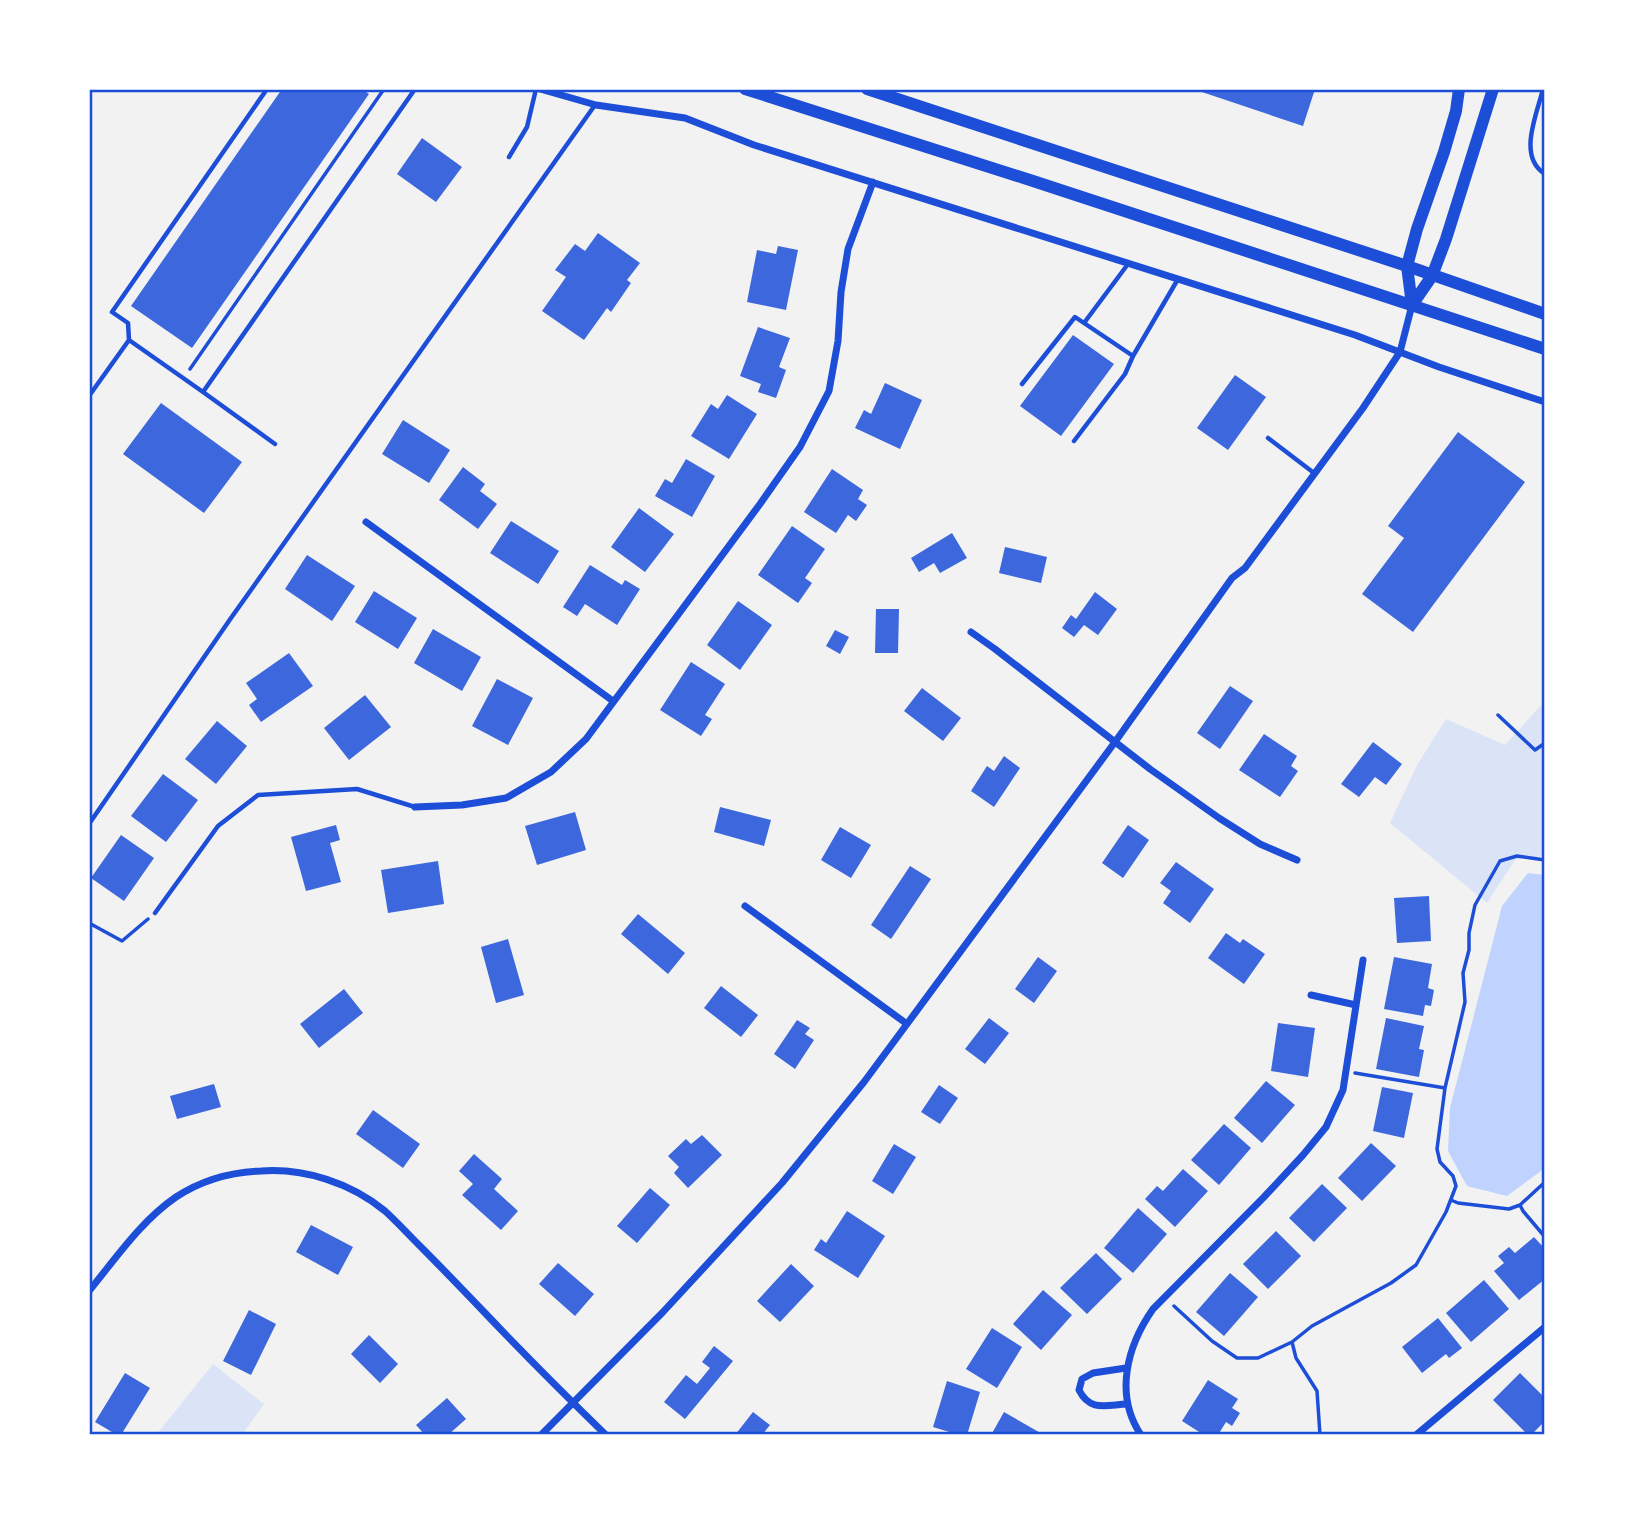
<svg xmlns="http://www.w3.org/2000/svg" width="1634" height="1524" font-family="'Fira Sans Condensed',sans-serif">
  <style>
    .green { fill: #dbe4f7 }
    .water { fill: #bfd3fe }
    .building { fill: #3d67dc }
    .lines { fill: none; stroke-linecap: round; stroke-linejoin: round }
    .path { stroke: #1d4ed8; stroke-width: 3.5 }
    .service { stroke: #1d4ed8; stroke-width: 4.5 }
    .minor { stroke: #1d4ed8; stroke-width: 7 }
    .secondary { stroke: #1d4ed8; stroke-width: 12 }
    .primary { stroke: #1d4ed8; stroke-width: 12 }
    .neatline { fill: none; stroke: #1d4ed8; stroke-width: 2.5 }
  </style>
  <rect width="100%" height="100%" fill="#f2f2f2"/>
  <path class="green" d="M1545 701V856L1515 860 1487 903 1390 823 1417 765 1446 719 1505 745Z
    M213 1364 264 1404 242 1435H156Z"/>
  <path class="water" d="M1528 873 1545 875V1168L1507 1196 1467 1186 1448 1151 1450 1108 1502 906Z"/>
  <path class="building" d="M282 89H362L369 94 192 348 131 306Z
    M1193 89H1315L1303 126Z
    M422 138 462 167 436 202 397 174Z
    M598 233 640 263 627 280 631 283 611 312 607 308 584 340 542 311 566 277 555 270 575 244 585 251Z
    M778 246 798 250 786 310 747 302 757 250 776 254Z
    M758 327 790 338 779 367 786 370 776 398 758 392 761 384 740 376Z
    M1073 335 1114 364 1061 436 1020 406Z
    M1235 375 1266 397 1228 450 1197 428Z
    M885 383 922 400 900 449 855 428 864 410 871 414Z
    M727 395 757 414 729 459 691 436 711 404 718 409Z
    M161 403 242 462 204 513 123 454Z
    M403 420 450 450 429 483 382 454Z
    M1458 432 1525 482 1413 632 1362 594 1404 538 1388 526Z
    M686 459 715 476 692 517 655 496 665 479 672 483Z
    M463 467 485 484 480 491 497 504 478 529 439 500Z
    M832 469 863 490 858 499 867 505 856 521 848 515 836 533 804 512Z
    M639 508 674 534 645 572 611 547Z
    M511 521 559 551 538 584 490 553Z
    M792 526 825 549 805 578 812 583 798 603 758 575Z
    M952 533 967 558 940 573 934 563 919 572 911 558Z
    M1005 547 1047 557 1041 583 999 573Z
    M307 555 355 586 332 621 285 589Z
    M590 565 622 585 625 580 640 589 617 625 585 604 577 616 563 607Z
    M374 591 417 618 398 649 355 622Z
    M1095 592 1117 609 1098 635 1084 625 1074 637 1062 628 1071 615 1076 619Z
    M738 601 772 625 740 670 707 645Z
    M876 609H899L898 653H875Z
    M433 629 481 657 462 691 414 663Z
    M835 630 849 637 840 654 826 646Z
    M289 653 313 686 261 722 249 705 257 699 246 683Z
    M691 662 725 684 705 715 712 719 701 736 660 710Z
    M497 679 533 698 508 745 472 726Z
    M1230 686 1253 701 1220 749 1197 733Z
    M922 688 961 718 943 741 904 711Z
    M365 695 391 727 349 760 324 728Z
    M217 721 247 746 216 784 185 759Z
    M1264 734 1297 756 1291 766 1298 771 1280 797 1239 770Z
    M1373 742 1402 764 1386 785 1375 777 1359 797 1341 784Z
    M1004 756 1020 768 994 807 971 791 987 766 994 771Z
    M163 774 198 800 166 842 131 816Z
    M720 807 771 820 764 846 714 832Z
    M575 812 586 850 537 865 525 826Z
    M336 825 340 840 330 843 341 882 306 891 291 837Z
    M1128 825 1149 840 1123 878 1102 863Z
    M840 827 871 845 851 878 821 860Z
    M121 835 154 858 124 901 91 878Z
    M438 861 444 904 388 913 381 870Z
    M1176 862 1214 889 1190 923 1163 903 1171 891 1160 883Z
    M910 866 931 879 891 939 871 925Z
    M1429 896 1431 941 1397 943 1394 898Z
    M638 914 685 953 668 974 621 934Z
    M1226 933 1240 943 1243 939 1265 954 1244 984 1208 958Z
    M508 939 524 995 496 1003 481 947Z
    M1038 957 1057 971 1034 1003 1015 989Z
    M1394 957 1432 964 1428 988 1434 990 1431 1006 1425 1005 1423 1016 1384 1009Z
    M721 986 758 1015 741 1037 704 1008Z
    M344 989 363 1013 319 1048 300 1024Z
    M989 1018 1009 1033 985 1064 965 1049Z
    M1386 1018 1424 1026 1419 1049 1424 1050 1419 1077 1376 1069Z
    M797 1020 810 1028 805 1034 814 1040 795 1069 774 1054Z
    M1278 1023 1315 1028 1308 1077 1271 1071Z
    M1266 1081 1295 1105 1262 1143 1234 1118Z
    M214 1084 221 1107 177 1119 170 1096Z
    M939 1085 958 1098 940 1124 921 1112Z
    M1382 1087 1413 1093 1404 1138 1373 1131Z
    M373 1110 420 1144 403 1168 356 1134Z
    M1224 1124 1251 1148 1219 1185 1191 1160Z
    M702 1135 722 1155 688 1188 674 1173 679 1167 668 1156 686 1139 691 1144Z
    M1371 1143 1396 1166 1362 1201 1338 1178Z
    M894 1144 916 1157 893 1194 872 1181Z
    M474 1154 502 1179 494 1189 518 1211 501 1230 462 1195 473 1184 459 1171Z
    M1183 1169 1208 1191 1175 1227 1145 1199 1157 1186 1163 1191Z
    M1322 1184 1347 1208 1314 1242 1289 1218Z
    M650 1188 670 1205 637 1243 617 1226Z
    M1138 1208 1167 1234 1133 1273 1104 1248Z
    M847 1211 885 1236 858 1278 814 1250 821 1239 826 1243Z
    M311 1225 353 1247 338 1275 296 1252Z
    M1276 1231 1301 1256 1268 1289 1243 1264Z
    M1534 1237 1545 1249V1279L1519 1300 1494 1271 1504 1263 1498 1256 1509 1247 1515 1253Z
    M1096 1253 1122 1279 1087 1314 1060 1288Z
    M558 1263 594 1294 575 1316 539 1284Z
    M791 1264 814 1286 780 1322 757 1301Z
    M1230 1273 1258 1297 1224 1336 1196 1312Z
    M1484 1280 1509 1309 1471 1342 1446 1313Z
    M1043 1290 1072 1315 1041 1350 1013 1324Z
    M249 1310 276 1324 251 1375 223 1361Z
    M1438 1318 1462 1348 1449 1358 1446 1354 1422 1373 1402 1347Z
    M992 1328 1022 1347 997 1388 966 1369Z
    M369 1335 398 1364 380 1383 351 1354Z
    M714 1346 733 1361 685 1419 664 1402 686 1375 697 1384 710 1368 702 1362Z
    M125 1373 150 1388 121 1435H117L95 1422Z
    M1520 1373 1545 1398V1421L1531 1435H1528L1493 1400Z
    M1208 1380 1238 1399 1232 1408 1240 1413 1232 1426 1226 1422 1218 1435H1204L1182 1421Z
    M947 1381 980 1392 967 1435H959L933 1427Z
    M447 1398 466 1419 448 1435H425L416 1425Z
    M753 1412 770 1425 762 1435H735Z
    M1004 1412 1044 1435H991Z"/>
  <g class="lines">
    <path class="path" d="M190 369 384 89
      M1498 715 1535 750 1545 743
      M89 923 122 941 148 919
      M1355 1073 1445 1088
      M1451 1200 1458 1203 1509 1209 1520 1205 1545 1182
      M1520 1205 1523 1211 1545 1237
      M1174 1306 1212 1341 1237 1358H1258L1292 1342
      M1320 1435 1317 1391 1296 1358 1292 1342 1312 1326 1391 1283 1416 1265 1446 1212 1456 1186 1453 1176 1440 1162 1437 1149 1445 1088 1465 1002 1463 973 1469 950V933L1475 905 1500 861 1517 856 1545 860"/>
    <path class="service" d="M1543 89C1537 114 1517 157 1545 174
      M509 157 527 127 536 89
      M1084 323 1133 356
      M1022 384 1075 317 1084 323 1128 264
      M203 392 129 340 128 323 112 312 267 89
      M89 396 129 340
      M1268 438 1314 473
      M1074 441 1125 374 1133 356 1178 279
      M275 444 203 392 415 89
      M89 824 231 618 595 105
      M155 913 218 826 258 795 357 789 415 807"/>
    <path class="minor" d="M540 89 596 105 685 118 754 145 1355 335 1439 367 1545 402
      M366 522 613 701
      M971 632 995 649 1150 769 1219 818 1260 844 1297 860
      M415 807 462 805 506 798 551 772 586 739 760 504 800 447 829 391 838 341 841 292 848 249 873 182
      M745 906 907 1024
      M1311 995 1356 1005
      M89 1291C116 1258 141 1221 176 1197 202 1180 231 1172 261 1171 305 1168 351 1183 385 1211 397 1222 408 1234 419 1245 442 1268 464 1291 486 1314 525 1355 565 1395 606 1435
      M1126 1368 1093 1373 1082 1379 1079 1390C1090 1412 1106 1405 1127 1404
      M541 1435 663 1312 782 1183 864 1082 907 1024 1115 742 1232 578 1245 568 1363 408 1400 352 1412 305
      M1141 1435C1114 1395 1127 1346 1153 1309L1264 1197 1303 1155 1326 1127 1343 1090 1363 960
      M1416 1435 1545 1327"/>
    <path class="secondary" d="M1412 305 1432 276 1446 239 1493 89
      M1412 305 1407 266 1417 229 1444 152 1456 111 1459 89"/>
    <path class="primary" d="M745 89 1033 181 1545 349
      M867 89 1407 266 1545 314"/>
  </g>
  <rect width="1634" height="1524" fill="none" stroke="#ffffff" stroke-width="182"/>
  <rect x="91" y="91" width="1452" height="1342" class="neatline"/>
</svg>
